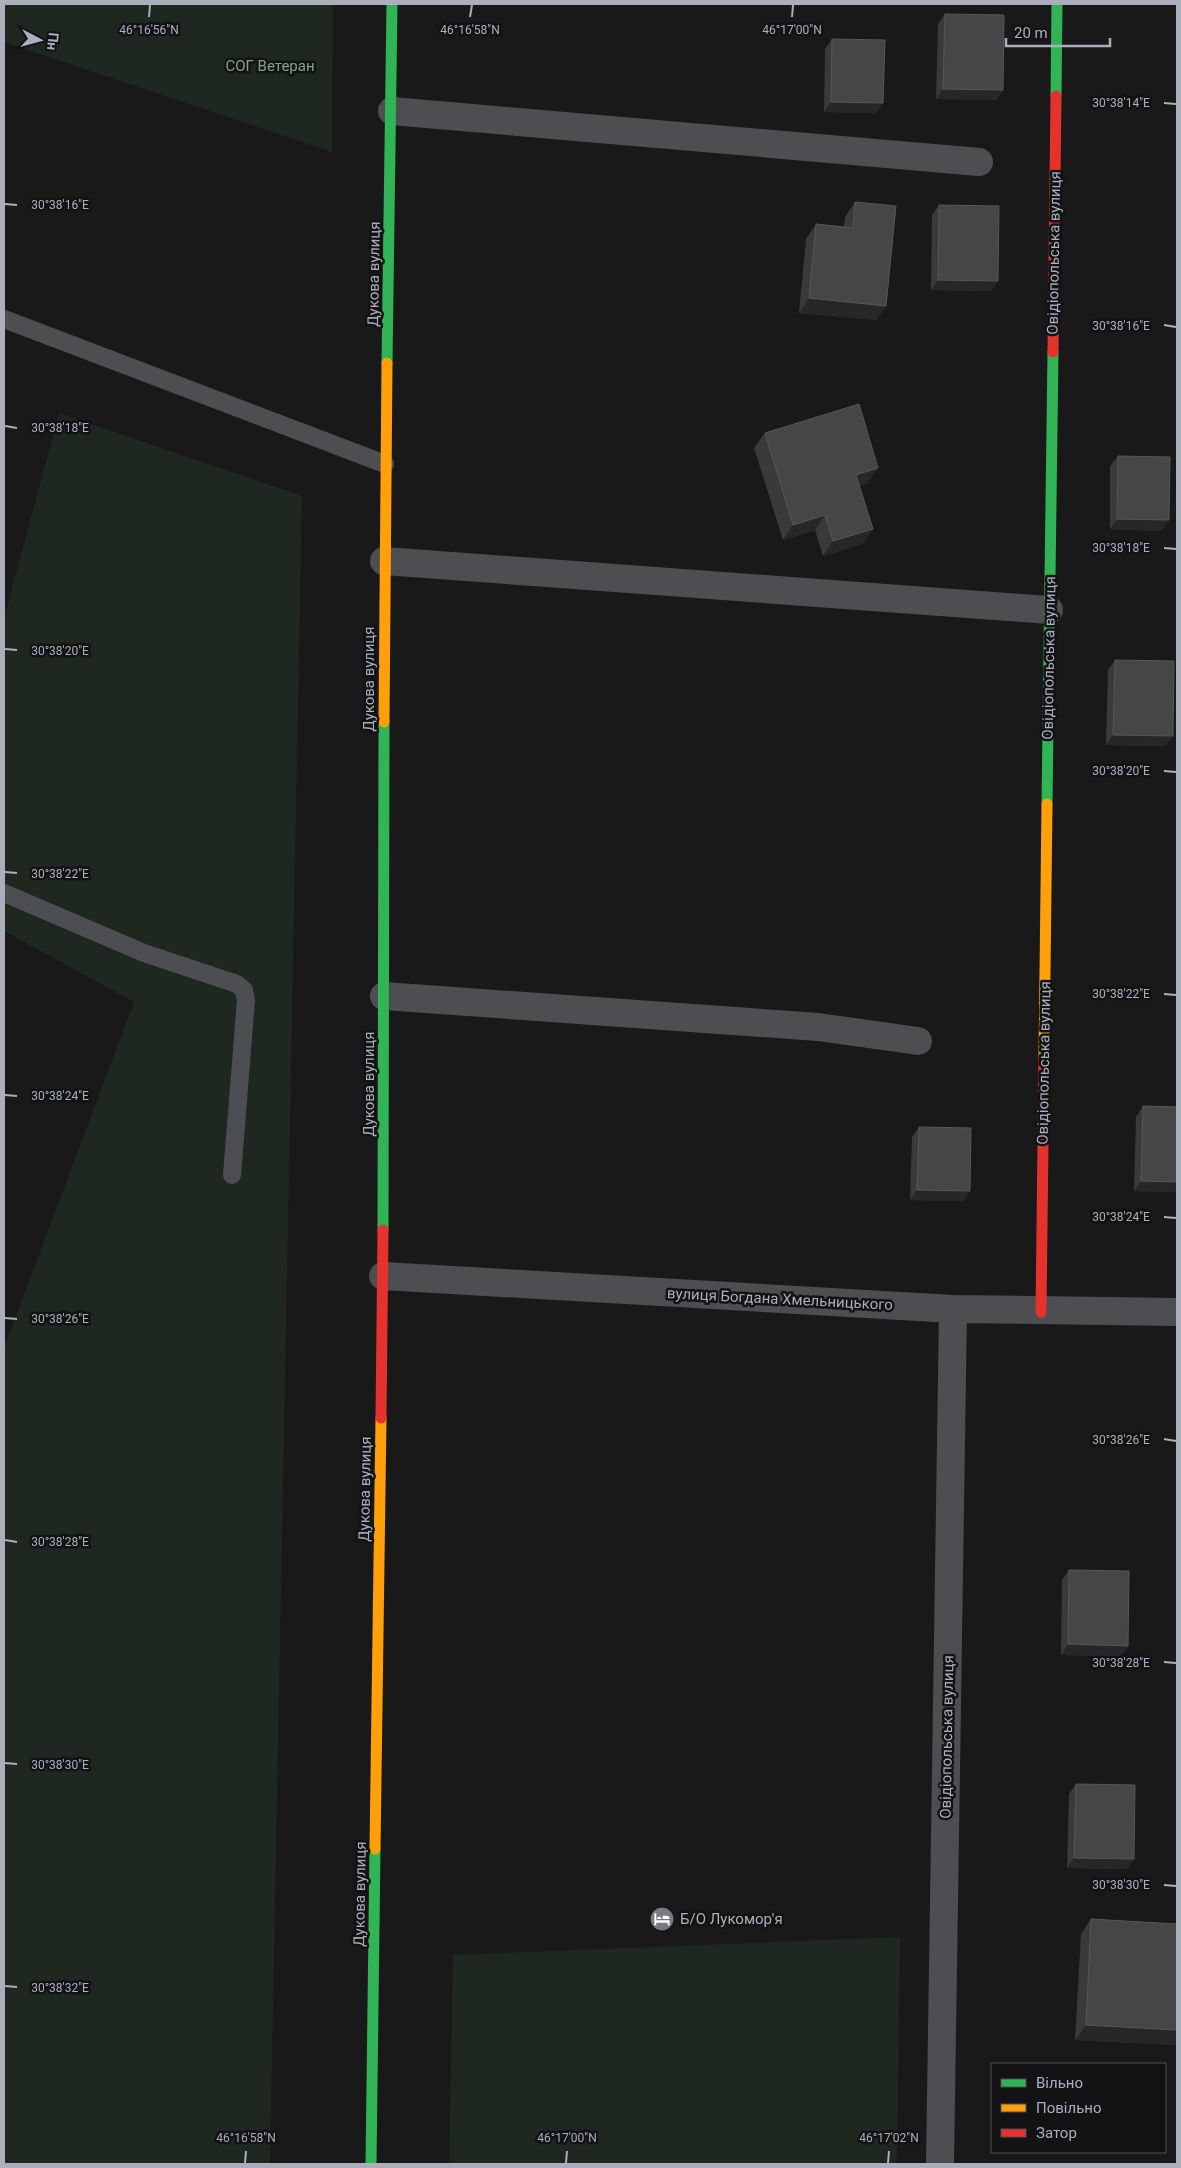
<svg xmlns="http://www.w3.org/2000/svg" width="1181" height="2168" font-family="Roboto,sans-serif">
  <style>
    .green { fill: #1e2720 }
    .lines { fill: none; stroke-linecap: round; stroke-linejoin: round }
    .lane { stroke: #4d4e52; stroke-width: 18 }
    .street { stroke: #4d4e52; stroke-width: 28 }
    .fast { stroke: #30b455; stroke-width: 11 }
    .slow { stroke: #ff9f0a; stroke-width: 11 }
    .jam { stroke: #e5322d; stroke-width: 11 }
    .wall { fill: #393a3b }
    .shaded-wall { fill: #272727 }
    .building { fill: #464648; stroke: #55575a }
    .ticks { fill: none; stroke: #aaafbb; stroke-width: 2 }
    .labels { text-anchor: middle; stroke-width: 5; stroke-linejoin: round; paint-order: stroke }
    .park-label { font-size: 15px; fill: #80a682; stroke: #131315 }
    .street-label { font-size: 15px; fill: #aaafbb; stroke: #131315 }
    .poi-label { font-size: 15px; fill: #aaafbb; stroke: #131315; text-anchor: start }
    .ticks-label { font-size: 12px; text-anchor: middle; fill: #aaafbb; stroke: #131315; stroke-width: 5; stroke-linejoin: round; paint-order: stroke }
  </style>
  <rect width="100%" height="100%" fill="#191919"/>
  <path class="green" d="M4 4H333L332 152 4 42Z
    M59 413 302 496 270 2164H4V1348L134 1002 4 931V618Z
    M900 1937 897 2164H449L453 1955Z"/>
  <g class="lines">
    <path class="lane" d="M4 319 385 464
      M4 893 144 953 237 984 244 990 246 1000 232 1175"/>
    <path class="street" d="M392 111 979 162
      M384 561 1049 610
      M384 996 818 1027 918 1041
      M383 1276 953 1309 1177 1312
      M940 2164 953 1309"/>
    <path class="fast" d="M1056 96 1057 4
      M387 363 392 4
      M1047 804 1053 352
      M383 1230 384 722
      M371 2164 375 1849"/>
    <path class="slow" d="M384 722 387 363
      M1044 1057 1047 804
      M375 1849 381 1418"/>
    <path class="jam" d="M1053 352 1056 96
      M1041 1312 1044 1057
      M381 1418 383 1230"/>
  </g>
  <path class="wall" d="M945 14 1003 90 996 100 936 99 938 24Z
    M832 39 876 113 824 112 825 49Z
    M855 202 886 306 876 320 799 313 806 239 816 224 844 227 845 217Z
    M939 205 998 281 991 291 931 290 932 215Z
    M765 433 868 483 859 486 873 529 862 544 823 556 815 530 783 540 754 448Z
    M1118 456 1169 520 1162 531 1110 529V466Z
    M1115 660 1166 746 1106 745 1108 670Z
    M1143 1106 1177 1192 1134 1191 1136 1117Z
    M919 1127 970 1191 963 1201 910 1200 912 1137Z
    M1069 1570 1121 1656 1061 1655 1062 1580Z
    M1076 1784 1127 1869 1067 1868 1069 1794Z
    M1091 1919 1177 1924V2045L1075 2040 1081 1934Z"/>
  <path class="shaded-wall" d="M943 89 1003 90 996 100 936 99Z
    M831 102 883 103 876 113 824 112Z
    M938 280 998 281 991 291 931 290Z
    M809 298 886 306 876 320 799 313Z
    M878 468 868 483 845 490 856 475Z
    M825 515 815 530 783 540 793 525Z
    M1117 519 1169 520 1162 531 1110 529Z
    M873 529 862 544 823 556 833 541Z
    M1113 735 1173 736 1166 746 1106 745Z
    M1141 1181 1177 1182V1192L1134 1191Z
    M917 1190 970 1191 963 1201 910 1200Z
    M1068 1644 1128 1646 1121 1656 1061 1655Z
    M1074 1858 1134 1859 1127 1869 1067 1868Z
    M1086 2025 1177 2030V2045L1075 2040Z"/>
  <path class="building" d="M945 14 1004 15 1003 90 943 89Z
    M832 39 885 40 883 103 831 102Z
    M855 202 896 206 886 306 809 298 816 224 853 228Z
    M939 205 999 206 998 281 938 280Z
    M859 404 878 468 856 475 873 529 833 541 825 515 793 525 765 433Z
    M1118 456 1170 457 1169 520 1117 519Z
    M1115 660 1174 661 1173 736 1113 735Z
    M1143 1106 1177 1107V1182L1141 1181Z
    M919 1127 971 1128 970 1191 917 1190Z
    M1069 1570 1129 1571 1128 1646 1068 1644Z
    M1076 1784 1135 1785 1134 1859 1074 1858Z
    M1091 1919 1177 1924V2030L1086 2025Z"/>
  <path class="ticks" d="M149 17 150 5M470 17 472 5M792 17 793 5M1164 103 1176 104M5 204 17 205M1164 325 1176 327M5 426 17 428M1164 548 1176 549M5 649 17 650M1164 771 1176 772M5 872 17 873M1164 994 1176 995M5 1095 17 1096M1164 1217 1176 1218M5 1318 17 1319M1164 1439 1176 1441M5 1540 17 1542M1164 1662 1176 1663M5 1763 17 1764M1164 1885 1176 1886M5 1986 17 1987M245 2163 246 2151M566 2163 567 2151M888 2163 889 2151"/>
  <defs>
    <symbol id="hotel-disc" viewBox="-11 -11 22 22"><circle r="9.5" fill="#777a82" stroke="#131315"/><path d="M-6-4.5h1.5V1H6V5H4.5V3h-9V5H-6ZM-4 0a1.8 1.8 0 1 1 3.6 0ZM.5 0V-2.5h3Q6-2.5 6 0Z" fill="#fff"/></symbol>
  </defs>
  <g fill-rule="evenodd">
    <use href="#hotel-disc" x="648" y="1905" width="28" height="28"/>
  </g>
  <g class="labels">
    <g class="park-label">
      <text x="270" y="71">СОГ Ветеран</text>
    </g>
    <g class="street-label">
      <text transform="translate(1054 253) rotate(-89)" y="5">Овідіопольська вулиця</text>
      <text transform="translate(374 274) rotate(-89)" y="5">Дукова вулиця</text>
      <text transform="translate(1049 658) rotate(-89)" y="5">Овідіопольська вулиця</text>
      <text transform="translate(369 679) rotate(-90)" y="5">Дукова вулиця</text>
      <text transform="translate(1044 1063) rotate(-89)" y="5">Овідіопольська вулиця</text>
      <text transform="translate(369 1084) rotate(-90)" y="5">Дукова вулиця</text>
      <text transform="translate(780 1299) rotate(3)" y="5">вулиця Богдана Хмельницького</text>
      <text transform="translate(365 1489) rotate(-89)" y="5">Дукова вулиця</text>
      <text transform="translate(947 1737) rotate(-89)" y="5">Овідіопольська вулиця</text>
      <text transform="translate(360 1894) rotate(-89)" y="5">Дукова вулиця</text>
    </g>
    <g class="poi-label">
      <text x="680" y="1924">Б/О Лукомор'я</text>
    </g>
  </g>
  <g class="ticks-label">
    <text x="149" y="34">46°16'56"N</text>
    <text x="470" y="34">46°16'58"N</text>
    <text x="792" y="34">46°17'00"N</text>
    <text x="1121" y="107">30°38'14"E</text>
    <text x="60" y="209">30°38'16"E</text>
    <text x="1121" y="330">30°38'16"E</text>
    <text x="60" y="432">30°38'18"E</text>
    <text x="1121" y="552">30°38'18"E</text>
    <text x="60" y="655">30°38'20"E</text>
    <text x="1121" y="775">30°38'20"E</text>
    <text x="60" y="878">30°38'22"E</text>
    <text x="1121" y="998">30°38'22"E</text>
    <text x="60" y="1100">30°38'24"E</text>
    <text x="1121" y="1221">30°38'24"E</text>
    <text x="60" y="1323">30°38'26"E</text>
    <text x="1121" y="1444">30°38'26"E</text>
    <text x="60" y="1546">30°38'28"E</text>
    <text x="1121" y="1667">30°38'28"E</text>
    <text x="60" y="1769">30°38'30"E</text>
    <text x="1121" y="1889">30°38'30"E</text>
    <text x="60" y="1992">30°38'32"E</text>
    <text x="246" y="2142">46°16'58"N</text>
    <text x="567" y="2142">46°17'00"N</text>
    <text x="889" y="2142">46°17'02"N</text>
  </g>
  <rect width="1181" height="2168" fill="none" stroke="#aaafbb" stroke-width="10"/>
  <rect x="991" y="2063" width="175" height="90" fill="#131315" stroke="#4f5157"/>
  <rect x="1001" y="2079" width="25" height="8" fill="#30b455" stroke="#4f5157"/>
  <text x="1036" y="2088" font-size="15" fill="#aaafbb">Вільно</text>
  <rect x="1001" y="2104" width="25" height="8" fill="#ff9f0a" stroke="#4f5157"/>
  <text x="1036" y="2113" font-size="15" fill="#aaafbb">Повільно</text>
  <rect x="1001" y="2129" width="25" height="8" fill="#e5322d" stroke="#4f5157"/>
  <text x="1036" y="2138" font-size="15" fill="#aaafbb">Затор</text>
  <g transform="translate(40 40) rotate(96)" stroke="#131315" stroke-width="4" paint-order="stroke">
  <path d="M0-4L9 19L0 12L-9 19Z" fill="#aaafbb"/>
  <text y="-8" font-size="14" font-weight="bold" text-anchor="middle" fill="#aaafbb">Пн</text>
  </g>
  <path d="M1006 38v8h104v-8" fill="none" stroke="#aaafbb" stroke-width="2.5"/>
  <text x="1014" y="38" font-size="15" fill="#aaafbb" stroke="#131315" stroke-width="4" paint-order="stroke">20 m</text>
</svg>
